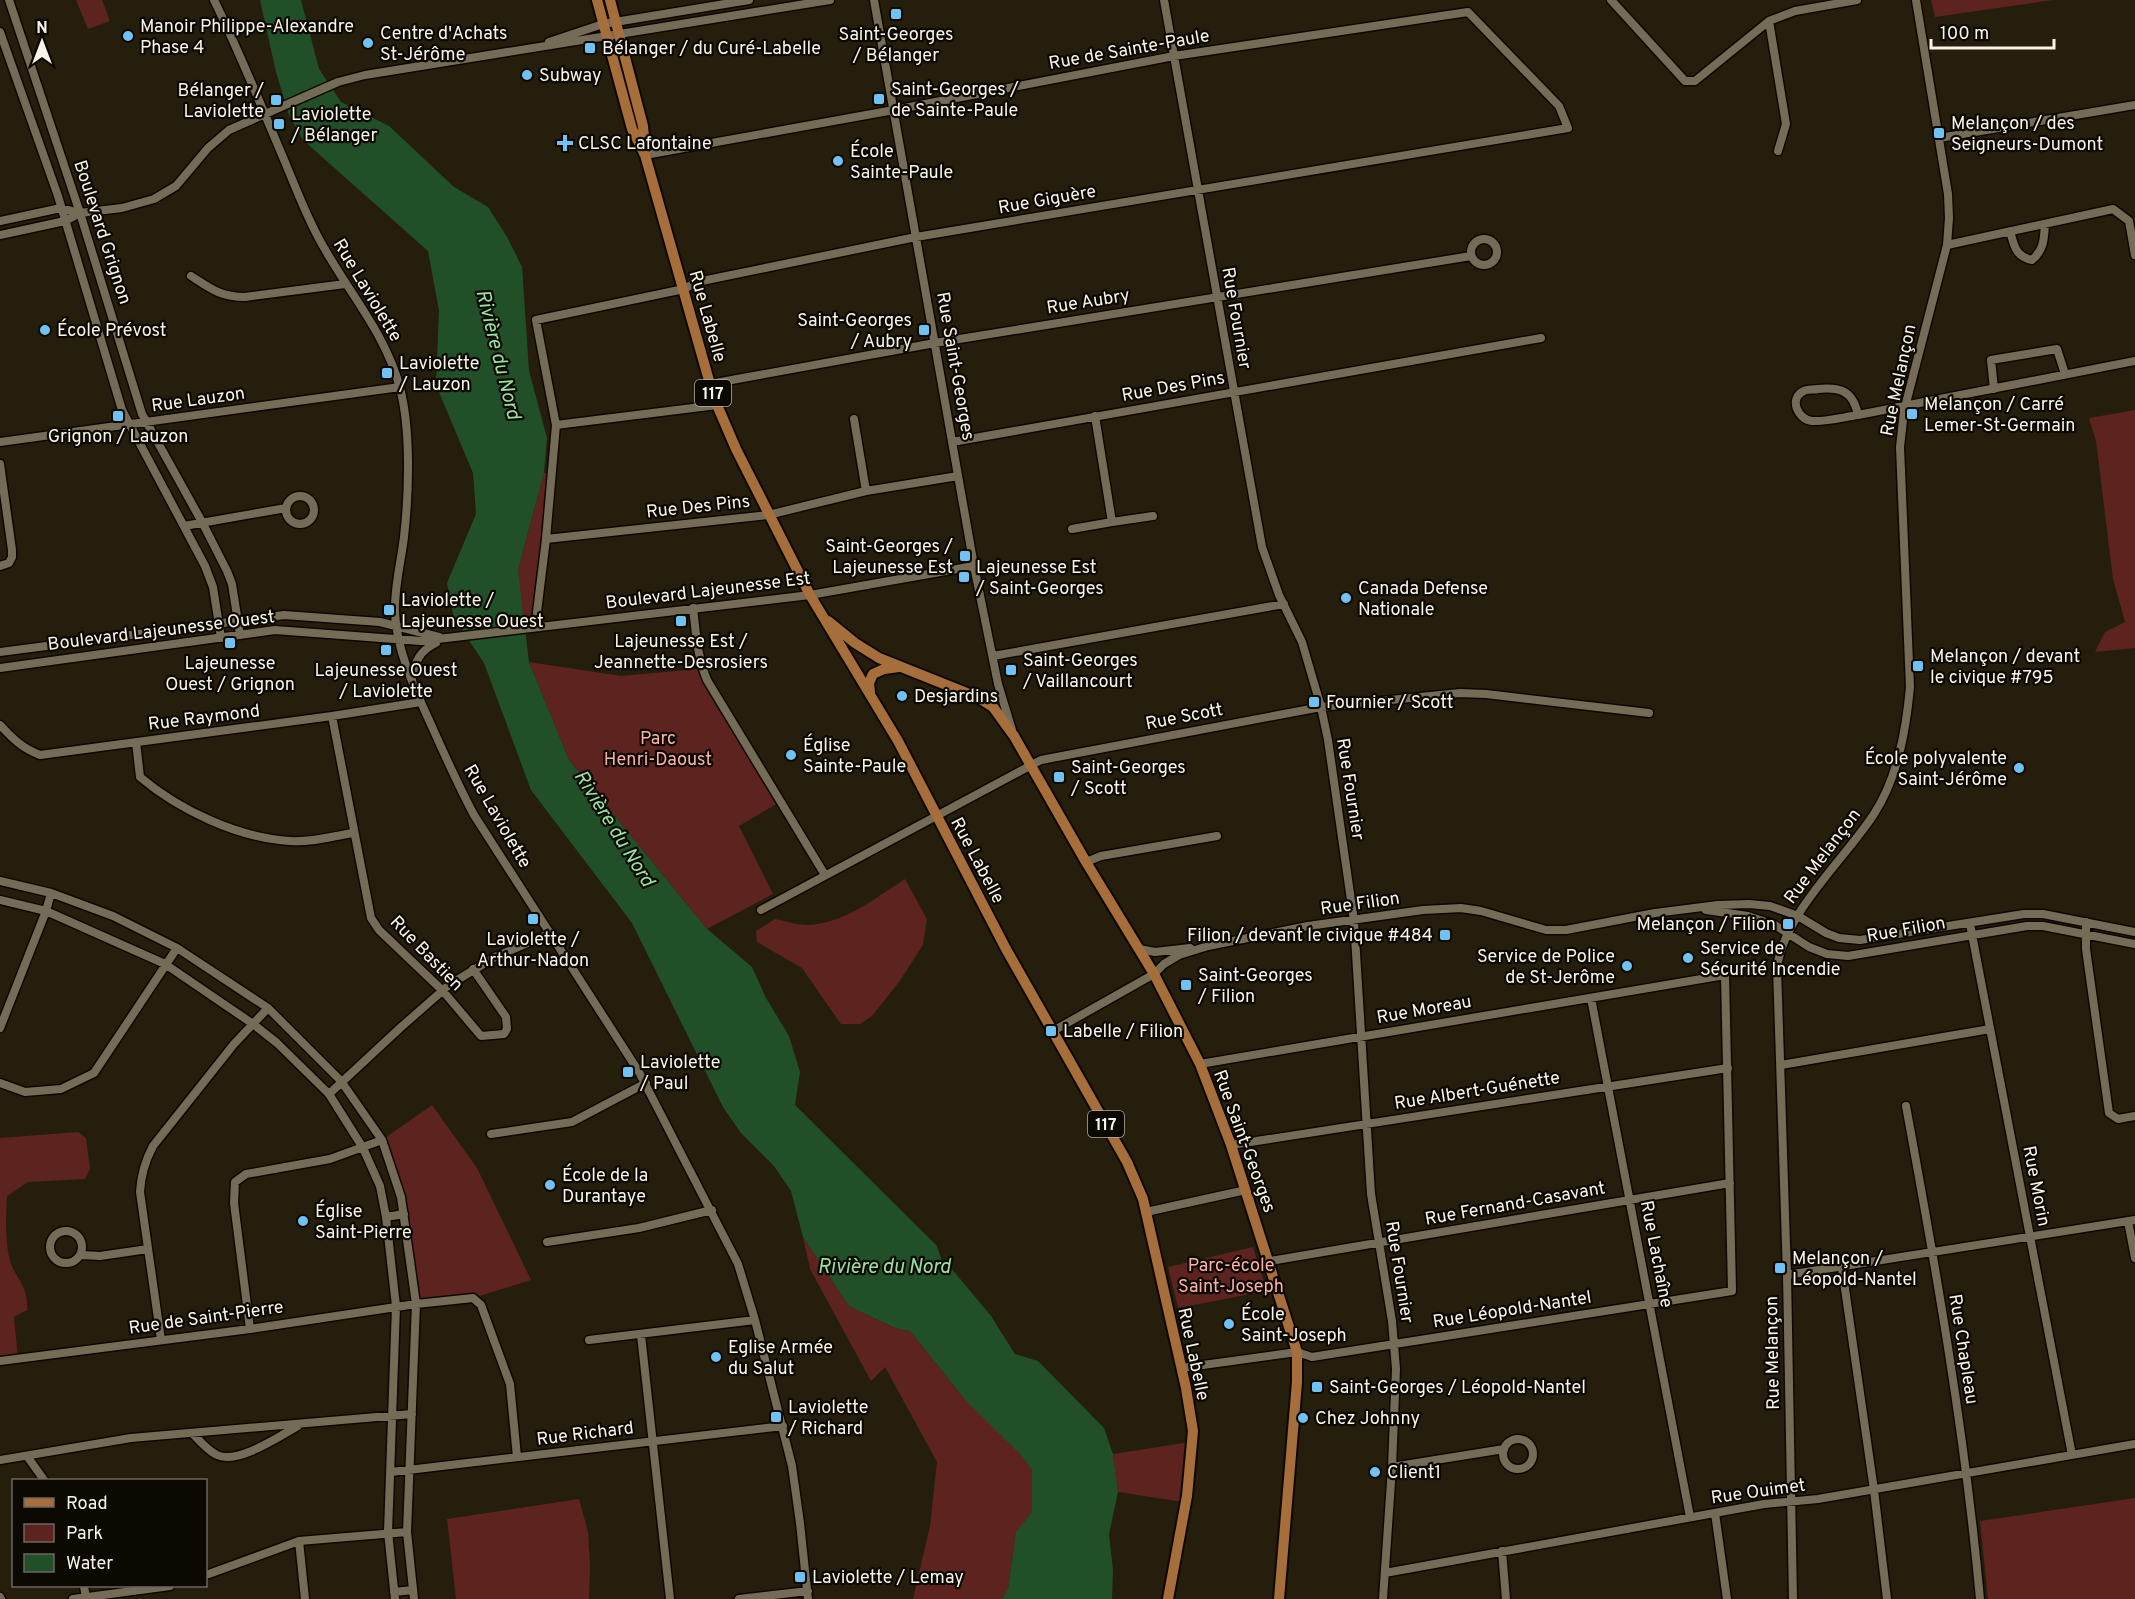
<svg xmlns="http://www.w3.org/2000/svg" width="2135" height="1599" font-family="Overpass,sans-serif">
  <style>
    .green { fill: #5c231f }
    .water { fill: #215028 }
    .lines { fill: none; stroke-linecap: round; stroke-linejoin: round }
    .minor-casing { stroke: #0f0800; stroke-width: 11 }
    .major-casing { stroke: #0f0800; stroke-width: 14 }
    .minor { stroke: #756c58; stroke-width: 8 }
    .major { stroke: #a56e3b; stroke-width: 10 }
    .poi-dot { fill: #70c2f4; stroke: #0c0903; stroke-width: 2 }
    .labels { text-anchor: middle; stroke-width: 4.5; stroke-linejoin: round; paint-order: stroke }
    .shield { fill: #0c0903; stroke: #b2aea4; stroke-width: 1.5 }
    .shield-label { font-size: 16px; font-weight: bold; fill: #f9f4e9 }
    .poi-label { font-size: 18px; fill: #f9f4e9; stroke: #0c0903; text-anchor: start }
    .street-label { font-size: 18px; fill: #f9f4e9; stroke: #0c0903 }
    .park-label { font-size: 18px; fill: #feb1a8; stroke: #0c0903 }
    .water-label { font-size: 20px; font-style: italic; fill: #99e1a0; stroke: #0c0903 }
  </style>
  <rect width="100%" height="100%" fill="#261e0d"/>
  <path class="green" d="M76 0H102L110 21 88 29Z
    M1931 0H2053L1935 17Z
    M2135 410V648L2095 652 2105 632 2125 622 2113 579 2096 441 2089 418Z
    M544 473H551L538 627 523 629 518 570Z
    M529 662 621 676 698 669 776 804 739 826 773 894 707 929 569 760Z
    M905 879 927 919 923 945 899 982 872 1016 860 1024H841L802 968 757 942 756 931 775 919C785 921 797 925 807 925 844 924 875 898 905 879Z
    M432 1105 477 1168 531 1280 473 1298 416 1304 401 1197 382 1140Z
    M78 1132 86 1138 90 1169 85 1179 28 1182 7 1196C6 1216 5 1238 9 1257 14 1279 29 1284 27 1310L14 1317 18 1359 0 1361V1138Z
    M803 1237 849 1306 895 1328 910 1331 967 1402 1018 1451 1032 1470V1512L1016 1533 1008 1588 1002 1599H913L930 1526 937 1462 885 1367 871 1381 810 1269Z
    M1253 1247 1267 1291 1178 1308 1168 1267Z
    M1190 1442 1183 1502 1118 1492 1113 1454Z
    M2135 1498V1599H1988L1980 1521Z
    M579 1499 588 1532 590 1566 589 1599H456L447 1519Z"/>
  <path class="water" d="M260 0H301L319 69 341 102 389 126 454 187 488 207 507 237 522 267 529 371 547 438 544 473 518 570 529 662 569 760 707 929 752 967 766 998 789 1036 800 1072 795 1105 937 1246 942 1262 951 1268 991 1316 1015 1354 1038 1361 1104 1428 1113 1454 1118 1492 1109 1534 1113 1570 1112 1599H1002L1008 1588 1016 1532 1032 1512V1470L1020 1454 967 1402 910 1331 895 1328 849 1306 803 1237 791 1191 774 1166 741 1133 723 1107 632 923 531 790 484 663 454 618 447 583 476 514 473 473 436 385 439 310 428 251 303 140 289 115 276 72Z"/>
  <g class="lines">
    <defs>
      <path id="minor" d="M9 0 80 213 142 414 202 522 227 571 232 584 240 635
        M214 0C240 53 262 108 285 162 295 186 304 210 316 233 342 285 385 330 400 388 411 430 409 493 404 537 401 562 394 588 395 613 397 654 417 693 433 729 446 758 459 787 474 815L639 1072 738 1264 755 1320 792 1466 800 1523 808 1599
        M874 0 974 566 998 684 1012 730
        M1164 0 1262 547 1279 595 1302 642 1321 707 1328 740 1354 921 1371 1194 1392 1321 1396 1369 1392 1467 1383 1599
        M1611 0 1685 81H1695L1769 21 1795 11 1857 0
        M1769 21 1786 124 1778 151
        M0 32 58 196 122 410 205 566 213 587 221 638
        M549 42 603 24 749 0
        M1939 138 2135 105
        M0 221 61 208 80 213 122 208 154 199 176 186 208 148 229 130 338 82 365 75 830 0
        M2010 231C2014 246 2016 257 2032 260 2044 250 2044 239 2045 224
        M0 235 65 221 80 213
        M1471 252a13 13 0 1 1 26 0a13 13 0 1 1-26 0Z
        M1947 245 2113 209 2129 221 2135 255
        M191 276C211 289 221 297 245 297L345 284
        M710 384 935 343 1471 256
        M1994 389 1991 360 2057 349 2065 374
        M1858 415C1853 391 1841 387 1818 389 1814 390 1807 389 1804 391 1788 398 1798 420 1812 421 1826 422 1844 417 1858 415L2135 361
        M1095 416 1112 522 1153 516
        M854 419 866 491
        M556 425 717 405
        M0 442 400 387
        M952 442 1541 338
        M0 464 12 550V557L9 563 0 566
        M286 510a14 14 0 1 1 28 0a14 14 0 1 1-28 0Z
        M184 526 286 508
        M1072 529 1112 522
        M546 539 768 515 866 491 958 476
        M693 608C696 633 697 656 707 680L825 875
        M538 627 537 612 546 539 556 425 536 320 684 289 697 282 916 237 1568 128 1559 106 1468 12 1174 56 894 110 645 155
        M0 652 284 615 380 622 439 637
        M993 656 1284 604
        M0 668 275 630 421 641 810 595 974 566
        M412 679C415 662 419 651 436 643
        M332 716 371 918 379 930 443 991 481 1036 504 1034 507 1029 506 1017 473 969
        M0 725C13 739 22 748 40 755L332 716 421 702
        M136 742 140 777C179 810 238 838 290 841 310 843 333 836 353 833
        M1086 862 1101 856 1217 836
        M0 881 51 893 113 916 177 948 268 1008 341 1081 382 1140 401 1197 416 1304 407 1532 414 1599
        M0 900 46 911 165 964 253 1024 277 1043 329 1094 363 1148 380 1186 386 1217 396 1306 388 1532 395 1599
        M761 910 1041 760 1321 707 1460 693 1486 694 1649 713
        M1706 910 1748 916 1775 925 1809 947 1827 954 1848 956 2027 926H2043L2135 944
        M2086 922V949L2109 1113 2118 1119 2135 1116
        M1970 924 2072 1455
        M1139 949 1155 952 1190 948
        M1591 998 1690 1517
        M0 1028 46 911 51 893
        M1053 1031 1154 974 1164 964 1179 955 1208 946 1308 926 1423 910 1461 908 1481 911 1546 930H1566L1655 913 1718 905 1749 904 1770 906 1798 916 1826 933 1839 938 1860 940 2024 914H2043L2135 932
        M1781 1065 1990 1029
        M0 1083 25 1092 61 1089 94 1073 177 948
        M329 1094 400 1028 449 985 495 957 551 933
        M1906 1106C1936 1269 1965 1433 1980 1599
        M491 1134 572 1122 646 1083
        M1231 1145 1728 1068
        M1146 1212 1246 1190
        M386 1217 404 1214
        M2128 1221 2135 1258
        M50 1247a16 16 0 1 1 32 0a16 16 0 1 1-32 0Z
        M547 1242 639 1228 712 1210
        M81 1255 100 1256 148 1249
        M1270 1261 1730 1183
        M1842 1268 1874 1490 1887 1599
        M1787 1275 2135 1220
        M250 1329 234 1203 235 1182 246 1174 330 1159 382 1140
        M641 1335 670 1599
        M161 1340 140 1192C141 1174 145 1161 153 1146L234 1044 268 1008
        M589 1340 755 1320
        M0 1361 250 1329 416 1304 473 1298 481 1305 510 1384 517 1457
        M1181 1368 1297 1352 1312 1357 1732 1291 1725 975 1200 1064
        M192 1433C200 1441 207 1450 217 1455 237 1465 280 1436 298 1426
        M1503 1454a15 15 0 1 1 30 0a15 15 0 1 1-30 0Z
        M27 1456 44 1480
        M0 1460 131 1438 412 1414
        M1392 1467 1504 1449
        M391 1472 783 1426
        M1715 1513 1727 1599
        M299 1541 305 1599
        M1502 1551 1506 1599
        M1385 1573 1764 1504 1818 1499 2135 1444
        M206 1575 299 1541 407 1532
        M84 1586 86 1598
        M394 1592 413 1590
        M0 1597 1 1599
        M73 1599 170 1586
        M739 1599 808 1591
        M1793 1599 1787 1275 1777 968C1784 913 1845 859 1874 814 1898 777 1906 730 1910 687L1900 447 1904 411 1947 245 1949 218 1948 194 1916 0"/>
      <path id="major" d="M597 0 632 129 645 155 710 384 717 405 736 449 810 595 898 741 1006 949 1127 1162 1143 1199 1186 1388 1193 1431 1187 1496 1168 1599
        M610 0 643 126 645 148
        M828 621 855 643 879 658 979 698 993 707 1014 736 1086 862 1154 974 1200 1064 1231 1145 1297 1352V1382L1279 1599
        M870 693 869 683 873 674 884 669 899 667"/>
    </defs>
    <use href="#minor" class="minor-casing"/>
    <use href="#major" class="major-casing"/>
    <use href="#minor" class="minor"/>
    <use href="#major" class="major"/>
  </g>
  <g class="poi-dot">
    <rect x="890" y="8" width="12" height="12" rx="3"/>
    <circle cx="128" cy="36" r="6"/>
    <circle cx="368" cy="43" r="6"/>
    <rect x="584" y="42" width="12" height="12" rx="3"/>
    <circle cx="527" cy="75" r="6"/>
    <rect x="873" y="93" width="12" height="12" rx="3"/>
    <rect x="270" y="94" width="12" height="12" rx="3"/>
    <rect x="273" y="118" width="12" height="12" rx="3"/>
    <rect x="1933" y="127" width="12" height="12" rx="3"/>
    <path d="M562 134h6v6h6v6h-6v6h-6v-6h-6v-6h6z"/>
    <circle cx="838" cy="161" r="6"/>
    <circle cx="45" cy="330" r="6"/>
    <rect x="918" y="324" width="12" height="12" rx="3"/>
    <rect x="381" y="367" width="12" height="12" rx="3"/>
    <rect x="1906" y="408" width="12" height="12" rx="3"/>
    <rect x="112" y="410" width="12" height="12" rx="3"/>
    <rect x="959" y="550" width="12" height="12" rx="3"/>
    <rect x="958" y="571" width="12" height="12" rx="3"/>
    <circle cx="1346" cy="598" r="6"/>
    <rect x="383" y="604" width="12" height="12" rx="3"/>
    <rect x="675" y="615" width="12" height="12" rx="3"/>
    <rect x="224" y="637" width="12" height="12" rx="3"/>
    <rect x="380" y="644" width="12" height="12" rx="3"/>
    <rect x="1912" y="660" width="12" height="12" rx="3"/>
    <rect x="1005" y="664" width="12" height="12" rx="3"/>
    <circle cx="902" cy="696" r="6"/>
    <rect x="1308" y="696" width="12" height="12" rx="3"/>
    <circle cx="791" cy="755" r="6"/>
    <circle cx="2019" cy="768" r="6"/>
    <rect x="1053" y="771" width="12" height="12" rx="3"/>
    <rect x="527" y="913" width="12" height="12" rx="3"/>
    <rect x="1782" y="918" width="12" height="12" rx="3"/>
    <rect x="1439" y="929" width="12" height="12" rx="3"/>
    <circle cx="1688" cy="958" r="6"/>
    <circle cx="1627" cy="966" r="6"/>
    <rect x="1180" y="979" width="12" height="12" rx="3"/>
    <rect x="1045" y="1025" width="12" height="12" rx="3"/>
    <rect x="622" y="1066" width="12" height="12" rx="3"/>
    <circle cx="550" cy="1185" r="6"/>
    <circle cx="303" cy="1221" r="6"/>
    <rect x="1774" y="1262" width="12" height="12" rx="3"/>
    <circle cx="1229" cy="1324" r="6"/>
    <circle cx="716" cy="1357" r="6"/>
    <rect x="1311" y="1381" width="12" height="12" rx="3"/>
    <rect x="770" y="1411" width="12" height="12" rx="3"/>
    <circle cx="1303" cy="1418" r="6"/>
    <circle cx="1375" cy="1472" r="6"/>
    <rect x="794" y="1571" width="12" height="12" rx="3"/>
  </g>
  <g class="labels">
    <g class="shield">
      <rect x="695" y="380" width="36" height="26" rx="4.5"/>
      <rect x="1088" y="1111" width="36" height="26" rx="4.5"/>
    </g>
    <g class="shield-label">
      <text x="713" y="399">117</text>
      <text x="1106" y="1130">117</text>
    </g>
    <g class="poi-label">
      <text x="140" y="32">Manoir Philippe-Alexandre<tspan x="140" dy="21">Phase 4</tspan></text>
      <text x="380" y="39">Centre d'Achats<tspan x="380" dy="21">St-Jérôme</tspan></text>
      <text x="896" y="40" text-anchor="middle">Saint-Georges<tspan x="896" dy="21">/ Bélanger</tspan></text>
      <text x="602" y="54">Bélanger / du Curé-Labelle</text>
      <text x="539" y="81">Subway</text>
      <text x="891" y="95">Saint-Georges /<tspan x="891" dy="21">de Sainte-Paule</tspan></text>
      <text x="264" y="96" text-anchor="end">Bélanger /<tspan x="264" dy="21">Laviolette</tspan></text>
      <text x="291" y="120">Laviolette<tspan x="291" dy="21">/ Bélanger</tspan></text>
      <text x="1951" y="129">Melançon / des<tspan x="1951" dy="21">Seigneurs-Dumont</tspan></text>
      <text x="578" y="149">CLSC Lafontaine</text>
      <text x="850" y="157">École<tspan x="850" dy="21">Sainte-Paule</tspan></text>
      <text x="912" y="326" text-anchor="end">Saint-Georges<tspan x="912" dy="21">/ Aubry</tspan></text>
      <text x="57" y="336">École Prévost</text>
      <text x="399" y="369">Laviolette<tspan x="399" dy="21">/ Lauzon</tspan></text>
      <text x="1924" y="410">Melançon / Carré<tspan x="1924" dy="21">Lemer-St-Germain</tspan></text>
      <text x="118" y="442" text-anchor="middle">Grignon / Lauzon</text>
      <text x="953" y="552" text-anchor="end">Saint-Georges /<tspan x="953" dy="21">Lajeunesse Est</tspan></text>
      <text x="976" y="573">Lajeunesse Est<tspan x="976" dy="21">/ Saint-Georges</tspan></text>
      <text x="1358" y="594">Canada Defense<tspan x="1358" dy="21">Nationale</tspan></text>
      <text x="401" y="606">Laviolette /<tspan x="401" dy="21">Lajeunesse Ouest</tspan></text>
      <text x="681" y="647" text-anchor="middle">Lajeunesse Est /<tspan x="681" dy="21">Jeannette-Desrosiers</tspan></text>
      <text x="1930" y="662">Melançon / devant<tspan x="1930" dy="21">le civique #795</tspan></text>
      <text x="1023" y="666">Saint-Georges<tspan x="1023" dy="21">/ Vaillancourt</tspan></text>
      <text x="230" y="669" text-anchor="middle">Lajeunesse<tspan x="230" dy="21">Ouest / Grignon</tspan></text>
      <text x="386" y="676" text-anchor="middle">Lajeunesse Ouest<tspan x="386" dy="21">/ Laviolette</tspan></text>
      <text x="914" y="702">Desjardins</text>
      <text x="1326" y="708">Fournier / Scott</text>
      <text x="803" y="751">Église<tspan x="803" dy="21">Sainte-Paule</tspan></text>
      <text x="2007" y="764" text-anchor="end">École polyvalente<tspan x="2007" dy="21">Saint-Jérôme</tspan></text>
      <text x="1071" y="773">Saint-Georges<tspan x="1071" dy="21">/ Scott</tspan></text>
      <text x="1776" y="930" text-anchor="end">Melançon / Filion</text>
      <text x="1433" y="941" text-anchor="end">Filion / devant le civique #484</text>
      <text x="533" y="945" text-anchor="middle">Laviolette /<tspan x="533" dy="21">Arthur-Nadon</tspan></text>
      <text x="1700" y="954">Service de<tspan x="1700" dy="21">Sécurité Incendie</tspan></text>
      <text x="1615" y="962" text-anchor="end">Service de Police<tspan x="1615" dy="21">de St-Jerôme</tspan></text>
      <text x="1198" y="981">Saint-Georges<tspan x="1198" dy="21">/ Filion</tspan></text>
      <text x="1063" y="1037">Labelle / Filion</text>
      <text x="640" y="1068">Laviolette<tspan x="640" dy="21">/ Paul</tspan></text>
      <text x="562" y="1181">École de la<tspan x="562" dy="21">Durantaye</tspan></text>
      <text x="315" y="1217">Église<tspan x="315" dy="21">Saint-Pierre</tspan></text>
      <text x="1792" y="1264">Melançon /<tspan x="1792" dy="21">Léopold-Nantel</tspan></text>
      <text x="1241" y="1320">École<tspan x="1241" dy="21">Saint-Joseph</tspan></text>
      <text x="728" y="1353">Eglise Armée<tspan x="728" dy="21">du Salut</tspan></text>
      <text x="1329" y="1393">Saint-Georges / Léopold-Nantel</text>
      <text x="788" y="1413">Laviolette<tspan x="788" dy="21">/ Richard</tspan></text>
      <text x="1315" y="1424">Chez Johnny</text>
      <text x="1387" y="1478">Client1</text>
      <text x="812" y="1583">Laviolette / Lemay</text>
    </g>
    <g class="street-label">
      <text transform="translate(1129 49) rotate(-10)" y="6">Rue de Sainte-Paule</text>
      <text transform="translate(1047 199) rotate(-10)" y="6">Rue Giguère</text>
      <text transform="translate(103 232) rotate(72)" y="6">Boulevard Grignon</text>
      <text transform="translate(368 290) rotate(59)" y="6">Rue Laviolette</text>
      <text transform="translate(1088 301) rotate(-9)" y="6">Rue Aubry</text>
      <text transform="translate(708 316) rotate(74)" y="6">Rue Labelle</text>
      <text transform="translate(1237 318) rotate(80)" y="6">Rue Fournier</text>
      <text transform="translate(956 366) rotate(80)" y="6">Rue Saint-Georges</text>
      <text transform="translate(1898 380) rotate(-78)" y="6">Rue Melançon</text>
      <text transform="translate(1173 386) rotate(-10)" y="6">Rue Des Pins</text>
      <text transform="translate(198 399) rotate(-8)" y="6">Rue Lauzon</text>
      <text transform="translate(698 506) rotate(-6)" y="6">Rue Des Pins</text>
      <text transform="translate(708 590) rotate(-7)" y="6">Boulevard Lajeunesse Est</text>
      <text transform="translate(161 630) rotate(-7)" y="6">Boulevard Lajeunesse Ouest</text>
      <text transform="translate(1184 716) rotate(-11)" y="6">Rue Scott</text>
      <text transform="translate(204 717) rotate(-7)" y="6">Rue Raymond</text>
      <text transform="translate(1351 789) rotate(81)" y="6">Rue Fournier</text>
      <text transform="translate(498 816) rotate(60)" y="6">Rue Laviolette</text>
      <text transform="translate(1822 856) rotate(-53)" y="6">Rue Melançon</text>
      <text transform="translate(978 860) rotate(62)" y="6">Rue Labelle</text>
      <text transform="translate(1360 903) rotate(-8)" y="6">Rue Filion</text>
      <text transform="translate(1906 929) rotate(-10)" y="6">Rue Filion</text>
      <text transform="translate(427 953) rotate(46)" y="6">Rue Bastien</text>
      <text transform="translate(1424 1009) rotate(-10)" y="6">Rue Moreau</text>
      <text transform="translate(1477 1090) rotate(-9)" y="6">Rue Albert-Guénette</text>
      <text transform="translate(1245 1141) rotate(70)" y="6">Rue Saint-Georges</text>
      <text transform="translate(2037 1186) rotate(79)" y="6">Rue Morin</text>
      <text transform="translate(1515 1203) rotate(-10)" y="6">Rue Fernand-Casavant</text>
      <text transform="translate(1657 1254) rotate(79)" y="6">Rue Lachaîne</text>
      <text transform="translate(1400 1272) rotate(81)" y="6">Rue Fournier</text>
      <text transform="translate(1512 1309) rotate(-9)" y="6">Rue Léopold-Nantel</text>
      <text transform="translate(206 1317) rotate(-8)" y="6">Rue de Saint-Pierre</text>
      <text transform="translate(1964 1349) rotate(81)" y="6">Rue Chapleau</text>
      <text transform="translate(1772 1353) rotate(-91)" y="6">Rue Melançon</text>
      <text transform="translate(1194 1354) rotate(78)" y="6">Rue Labelle</text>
      <text transform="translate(585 1433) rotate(-7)" y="6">Rue Richard</text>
      <text transform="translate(1758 1491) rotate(-8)" y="6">Rue Ouimet</text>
    </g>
    <g class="park-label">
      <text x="658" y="744">Parc<tspan x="658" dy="21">Henri-Daoust</tspan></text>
      <text x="1231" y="1271">Parc-école<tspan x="1231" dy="21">Saint-Joseph</tspan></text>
    </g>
    <g class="water-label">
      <text transform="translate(499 354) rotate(76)" y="7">Rivière du Nord</text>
      <text transform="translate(615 828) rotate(58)" y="7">Rivière du Nord</text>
      <text x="884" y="1273">Rivière du Nord</text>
    </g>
  </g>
  <rect x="12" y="1479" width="195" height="108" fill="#0c0903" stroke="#6b675f" stroke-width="1.5"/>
  <rect x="24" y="1498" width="30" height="9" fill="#a56e3b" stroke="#6b675f" stroke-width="1.5"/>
  <text x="66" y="1509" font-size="18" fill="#f9f4e9">Road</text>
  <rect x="24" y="1524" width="30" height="18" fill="#5c231f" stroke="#6b675f" stroke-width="1.5"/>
  <text x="66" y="1539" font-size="18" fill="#f9f4e9">Park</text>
  <rect x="24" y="1554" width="30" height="18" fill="#215028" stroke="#6b675f" stroke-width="1.5"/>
  <text x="66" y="1569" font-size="18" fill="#f9f4e9">Water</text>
  <g transform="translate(42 42)" stroke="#0c0903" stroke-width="4.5" paint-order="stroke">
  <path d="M0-4.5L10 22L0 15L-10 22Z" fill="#f9f4e9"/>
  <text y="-9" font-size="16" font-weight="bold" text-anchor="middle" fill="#f9f4e9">N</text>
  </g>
  <path d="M1931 39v9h123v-9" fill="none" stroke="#f9f4e9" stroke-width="3"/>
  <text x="1940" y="39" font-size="18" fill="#f9f4e9" stroke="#0c0903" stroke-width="4.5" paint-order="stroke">100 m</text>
</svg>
